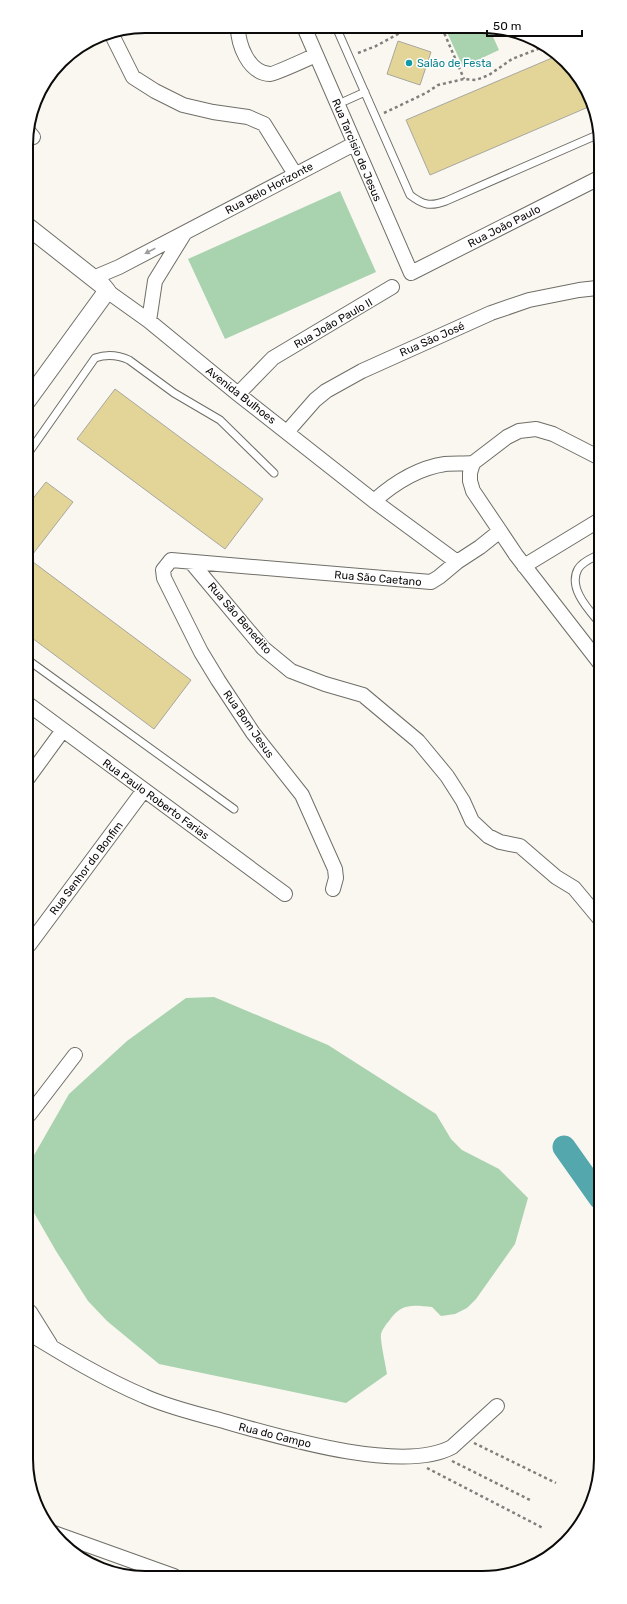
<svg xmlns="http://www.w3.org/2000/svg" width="627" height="1604" font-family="Rubik,sans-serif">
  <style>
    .green { fill: #a9d2ae }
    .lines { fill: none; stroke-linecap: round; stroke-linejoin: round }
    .river { stroke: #53a7ad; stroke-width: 23 }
    .building { fill: #e2d597; stroke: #a8a7a0 }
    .service-casing { stroke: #6f6e67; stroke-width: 9 }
    .minor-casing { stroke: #6f6e67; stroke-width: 16 }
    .tertiary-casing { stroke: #6f6e67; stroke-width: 19 }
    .path { stroke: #807f7b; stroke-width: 2.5; stroke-dasharray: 3 3; stroke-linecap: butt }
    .service { stroke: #fff; stroke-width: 7 }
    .minor { stroke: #fff; stroke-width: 14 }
    .tertiary { stroke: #fff; stroke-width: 17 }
    .oneway { fill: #9e9d9d }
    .culture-dot { fill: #0f9aa8; stroke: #fff; stroke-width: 1.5 }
    .labels { text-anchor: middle; stroke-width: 3; stroke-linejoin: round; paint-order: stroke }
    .culture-label { font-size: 11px; fill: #0d838f; stroke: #fff; text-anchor: start }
    .street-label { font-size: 11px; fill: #0c0b09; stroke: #fff }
    .rim { fill: none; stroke: #0c0b09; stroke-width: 2 }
  </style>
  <rect width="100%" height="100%" fill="#f9f7f0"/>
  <path class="green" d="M445 28H489L499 50 463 67Z
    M340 191 376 272 225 339 188 259Z
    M214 997 328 1045 436 1114 451 1139 462 1150 499 1169 528 1198 515 1244 476 1299 467 1308 455 1314 441 1316 432 1307C412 1305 401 1303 389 1321 386 1324 382 1330 381 1334 380 1341 386 1366 387 1374L346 1403 159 1364 107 1321 88 1301 56 1251 29 1204V1164L69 1094 127 1041 186 998Z"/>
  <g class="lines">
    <path class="river" d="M564 1147 600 1198"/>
  </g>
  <path class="building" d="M398 41 431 52 420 85 387 74Z
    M559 55 585 85 593 105 430 175 406 120Z
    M115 389 263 499 225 549 77 439Z
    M46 482 73 502 29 559 191 680 154 729 28 635 27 506Z"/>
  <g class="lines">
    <defs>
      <path id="service" d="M336 27 410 195C423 205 430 207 446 201L597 135
        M345 101 365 92
        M27 455 95 358C107 354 118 355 129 360L174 393 220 420 274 473
        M598 555C592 558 582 562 578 569 568 587 587 608 598 621
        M28 660 234 809"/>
      <path id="minor" d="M238 27C238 44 248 73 270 74 275 74 309 58 316 55
        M304 27 411 273 597 179
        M111 33 133 77 155 91 183 105 213 112 248 117 264 124 295 174
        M28 131 33 137
        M93 278 119 267 354 144
        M107 291 149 321 238 394 374 501 457 562
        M149 321 155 281 184 234
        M238 394 273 358 392 287
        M287 432 315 400 326 391 362 371 491 313 529 300 579 290 597 288
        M374 501C393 484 418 468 445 464 454 463 464 464 473 463
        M500 531 473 491 470 481V473L473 463 507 437 519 431 536 429 553 434 598 457
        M191 562 263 648 291 671 325 684 363 695 418 741 447 776 463 801 472 821 488 836 500 842 520 846 556 877 574 888 599 918
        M524 566 598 521
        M28 704 285 894
        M28 778 63 730
        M333 889 336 878 335 869 302 795 253 733 218 680 201 652 164 578 163 570 171 560 431 582 439 577 457 562 480 547 500 531 516 555 599 662
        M29 945 144 790
        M29 1115 75 1055
        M30 1312 50 1344
        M30 1334C66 1356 104 1379 144 1396 170 1408 199 1414 227 1422 280 1437 402 1474 452 1447L497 1406
        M54 1533 174 1576"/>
      <path id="tertiary" d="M27 226 102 285 107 291 27 401"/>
    </defs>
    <use href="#service" class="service-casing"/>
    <use href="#minor" class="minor-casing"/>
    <use href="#tertiary" class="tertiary-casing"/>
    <path class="path" d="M442 28 464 79
      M358 53 376 46 409 28
      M384 113 426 93 438 85 464 79 476 80 489 75 512 59 543 47
      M474 1443 556 1483
      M452 1461 532 1501
      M427 1468 543 1528"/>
    <use href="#service" class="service"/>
    <use href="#minor" class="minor"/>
    <use href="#tertiary" class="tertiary"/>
  </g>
  <defs><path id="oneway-solid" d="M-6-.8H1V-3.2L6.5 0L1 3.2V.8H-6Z"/></defs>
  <use class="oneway" href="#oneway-solid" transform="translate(150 251) rotate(153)"/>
  <circle class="culture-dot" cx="409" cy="63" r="4"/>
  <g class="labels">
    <g class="culture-label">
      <text x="417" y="67">Salão de Festa</text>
    </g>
    <g class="street-label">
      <text transform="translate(357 150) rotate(67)" y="4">Rua Tarcisio de Jesus</text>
      <text transform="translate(269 188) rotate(-28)" y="4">Rua Belo Horizonte</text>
      <text transform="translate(504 226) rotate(-27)" y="4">Rua João Paulo</text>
      <text transform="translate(333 323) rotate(-30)" y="4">Rua João Paulo II</text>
      <text transform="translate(432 339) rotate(-24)" y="4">Rua São José</text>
      <text transform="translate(241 395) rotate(38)" y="4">Avenida Bulhoes</text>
      <text transform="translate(378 578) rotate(5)" y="4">Rua São Caetano</text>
      <text transform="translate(240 618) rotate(49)" y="4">Rua São Benedito</text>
      <text transform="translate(249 724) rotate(55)" y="4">Rua Bom Jesus</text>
      <text transform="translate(156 799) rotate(36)" y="4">Rua Paulo Roberto Farias</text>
      <text transform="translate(86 868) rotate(-53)" y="4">Rua Senhor do Bonfim</text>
      <text transform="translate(275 1435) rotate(14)" y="4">Rua do Campo</text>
    </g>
  </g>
  <path d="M0 0H627V1604H0ZM145 33H482A112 112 0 0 1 594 145V1459A112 112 0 0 1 482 1571H145A112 112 0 0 1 33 1459V145A112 112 0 0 1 145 33Z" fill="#fff" fill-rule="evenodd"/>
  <path class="rim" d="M145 33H482A112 112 0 0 1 594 145V1459A112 112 0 0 1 482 1571H145A112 112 0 0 1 33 1459V145A112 112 0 0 1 145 33Z"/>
  <path d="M487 30v6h95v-6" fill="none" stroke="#0c0b09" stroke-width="2"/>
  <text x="493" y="30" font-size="12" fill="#0c0b09" stroke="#ffffff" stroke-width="3" paint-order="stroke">50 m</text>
</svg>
